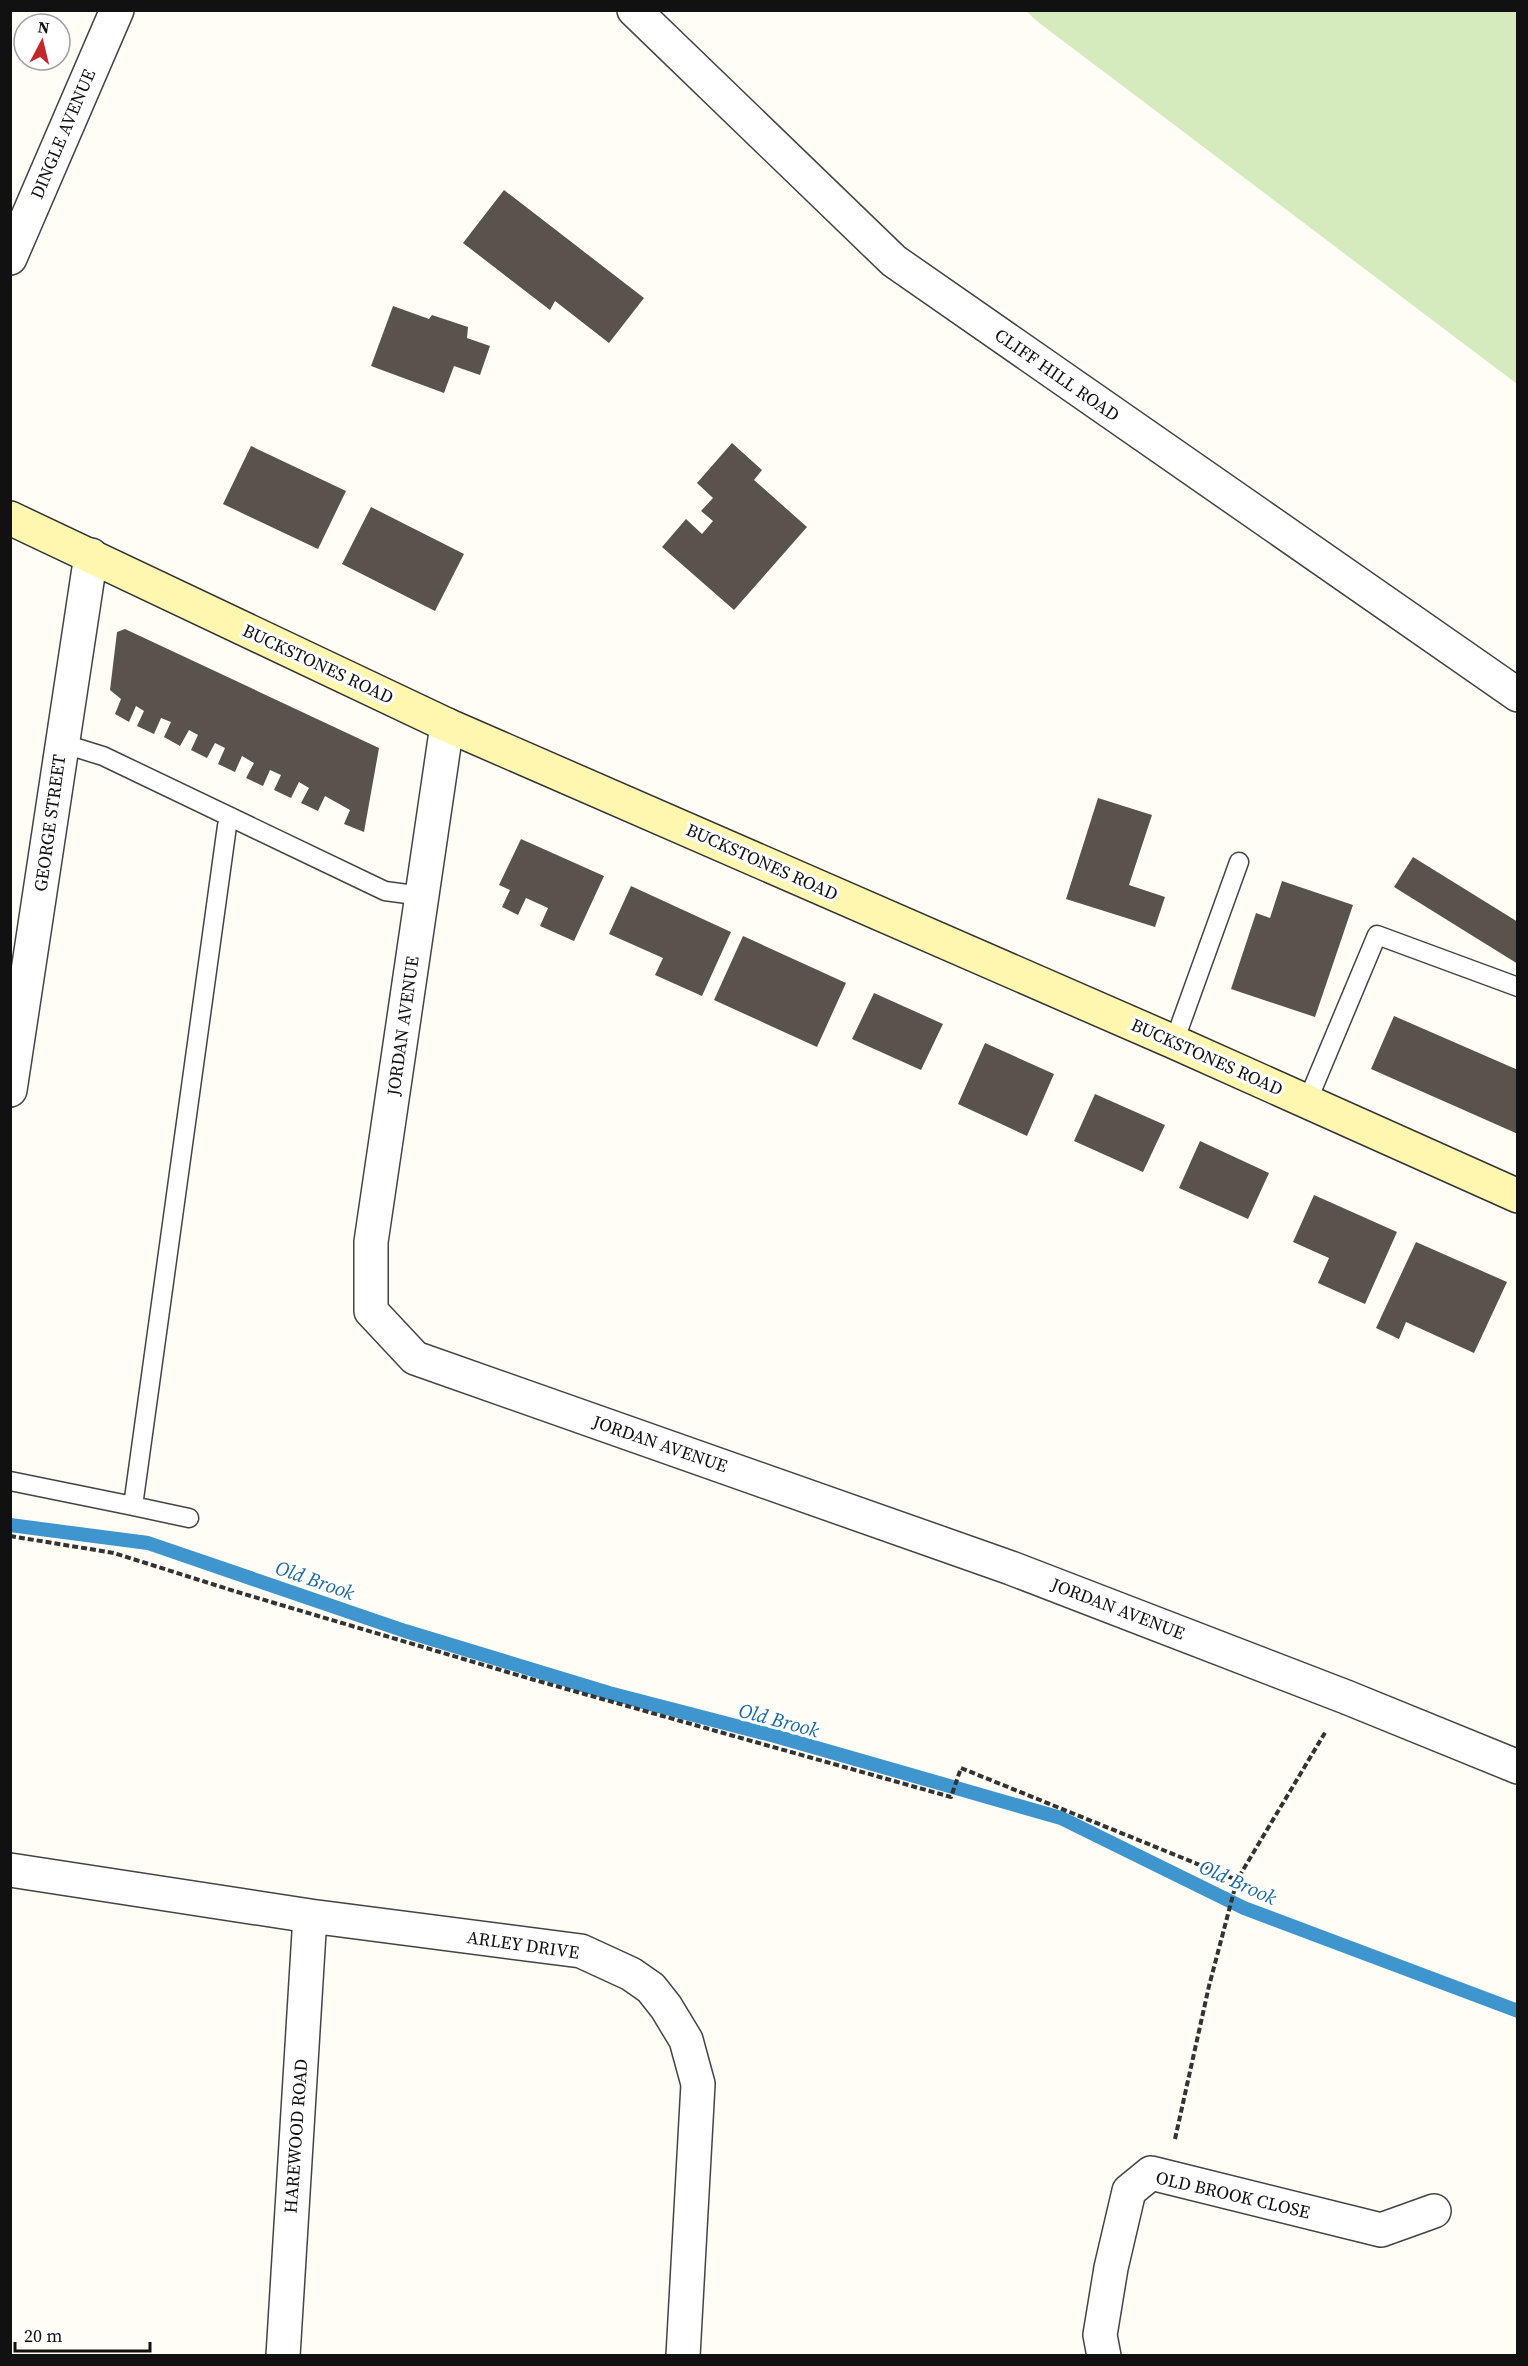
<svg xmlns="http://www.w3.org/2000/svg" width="1528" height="2366" font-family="'Source Serif 4',serif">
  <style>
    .grass { fill: #d5ebbd }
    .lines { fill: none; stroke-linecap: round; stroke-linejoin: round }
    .stream { stroke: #3f96cf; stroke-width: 14 }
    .building { fill: #5a524d }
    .lane-casing { stroke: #444; stroke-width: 21 }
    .street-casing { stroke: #444; stroke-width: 36 }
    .secondary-casing { stroke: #333; stroke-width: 36 }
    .path { stroke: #333; stroke-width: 4; stroke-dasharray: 6 3; stroke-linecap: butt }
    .lane { stroke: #fff; stroke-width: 18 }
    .street { stroke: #fff; stroke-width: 33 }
    .secondary { stroke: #fff6b0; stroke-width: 33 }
    .labels { text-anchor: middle; stroke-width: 6; stroke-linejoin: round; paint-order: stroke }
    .street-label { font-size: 18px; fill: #111; stroke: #fff }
    .water-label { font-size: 20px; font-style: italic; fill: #1768a6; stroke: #fff }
  </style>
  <rect width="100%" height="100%" fill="#fffdf5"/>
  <path class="grass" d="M1026 11H1517V384L1038 22Z"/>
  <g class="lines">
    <path class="stream" d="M10 1525 148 1543 405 1631 609 1693 775 1736 1061 1818 1244 1908 1518 2011"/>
  </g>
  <path class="building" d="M504 190 644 298 609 343 555 301 550 310 463 243Z
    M393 306 429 319 432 315 468 327 467 338 490 346 480 375 454 366 444 393 371 366Z
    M732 443 762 470 754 480 807 527 734 610 662 547 686 519 702 534 713 521 701 511 713 498 697 483Z
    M251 446 346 491 318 549 223 504Z
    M371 507 464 554 435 611 342 564Z
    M125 629 379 748 364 832 344 824 350 810 325 796 318 811 301 803 309 788 299 782 291 798 274 790 281 775 270 770 263 786 246 778 254 763 242 756 235 772 218 764 225 748 215 743 207 758 191 750 198 735 189 730 180 746 164 737 171 722 161 718 154 734 137 726 144 711 136 706 129 722 115 714 121 699 110 690 117 632Z
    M1098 798 1152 815 1129 885 1165 897 1155 927 1066 899Z
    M521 839 604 876 574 941 540 926 548 908 526 898 518 915 502 907 510 890 499 885Z
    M1413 857 1518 922V964L1394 887Z
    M1282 881 1353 905 1315 1017 1231 989 1256 913 1270 918Z
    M631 886 731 932 702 996 655 975 663 958 609 934Z
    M743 936 846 983 817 1047 714 1000Z
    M874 993 943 1024 921 1070 852 1039Z
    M1394 1016 1518 1070V1134L1371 1069Z
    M985 1043 1054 1074 1027 1136 958 1104Z
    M1095 1094 1165 1125 1143 1172 1074 1141Z
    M1200 1141 1269 1173 1248 1219 1179 1188Z
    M1314 1195 1397 1232 1365 1304 1318 1283 1329 1258 1293 1242Z
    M1416 1242 1507 1282 1474 1353 1406 1322 1399 1339 1376 1328Z"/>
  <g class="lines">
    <defs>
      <path id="lane" d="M61 743 103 756 385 891 422 896
        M1174 1042 1239 862
        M1307 1102 1377 935 1518 987
        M10 1481 133 1506 227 826 231 817
        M133 1506 189 1518"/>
      <path id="street" d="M634 10 894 261 1518 695
        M10 258 117 10
        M447 725 371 1242V1311L415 1358 1011 1568 1346 1697 1518 1767
        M10 1090 91 555
        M10 1870 310 1916 581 1951 631 1974 651 1988 666 2007 686 2040 698 2084 683 2356
        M283 2356 310 1916
        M1104 2356 1100 2335 1111 2268 1129 2191 1151 2173 1381 2230 1434 2211"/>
      <path id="secondary" d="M10 518 447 725 1174 1042 1518 1196"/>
    </defs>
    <use href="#lane" class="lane-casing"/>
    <use href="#street" class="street-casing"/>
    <use href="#secondary" class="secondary-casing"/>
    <path class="path" d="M10 1536 114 1553 234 1591 531 1679 951 1797 961 1768 1237 1880
      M1175 2139 1209 1986 1237 1880 1326 1731"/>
    <use href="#lane" class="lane"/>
    <use href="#street" class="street"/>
    <use href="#secondary" class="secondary"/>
  </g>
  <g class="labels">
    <g class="street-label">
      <text transform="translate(63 134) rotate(-67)" y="6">DINGLE AVENUE</text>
      <text transform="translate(1057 375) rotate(35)" y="6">CLIFF HILL ROAD</text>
      <text transform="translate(318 664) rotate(25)" y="6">BUCKSTONES ROAD</text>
      <text transform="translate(50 823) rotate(-82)" y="6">GEORGE STREET</text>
      <text transform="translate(762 862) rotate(24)" y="6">BUCKSTONES ROAD</text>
      <text transform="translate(403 1026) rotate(-82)" y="6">JORDAN AVENUE</text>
      <text transform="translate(1207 1057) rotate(24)" y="6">BUCKSTONES ROAD</text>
      <text transform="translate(660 1444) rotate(19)" y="6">JORDAN AVENUE</text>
      <text transform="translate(1118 1609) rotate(21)" y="6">JORDAN AVENUE</text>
      <text transform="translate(523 1945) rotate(8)" y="6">ARLEY DRIVE</text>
      <text transform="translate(296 2136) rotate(-86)" y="6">HAREWOOD ROAD</text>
      <text transform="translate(1233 2195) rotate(13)" y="6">OLD BROOK CLOSE</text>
    </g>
    <g class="water-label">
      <text transform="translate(315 1580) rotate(19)" y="7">Old Brook</text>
      <text transform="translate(779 1720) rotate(15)" y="7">Old Brook</text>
      <text transform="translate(1238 1882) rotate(24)" y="7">Old Brook</text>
    </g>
  </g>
  <rect width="1528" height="2366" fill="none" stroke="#111111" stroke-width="24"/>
  <g transform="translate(42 42) rotate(7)"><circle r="28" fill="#ffffff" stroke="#a0a0a0" stroke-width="1.5"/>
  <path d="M0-4.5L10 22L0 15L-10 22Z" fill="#c4262e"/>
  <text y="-9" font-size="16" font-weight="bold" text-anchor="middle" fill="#111111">N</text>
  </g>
  <path d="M15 2342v9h135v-9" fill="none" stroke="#111111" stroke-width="3"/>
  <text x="24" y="2342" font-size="18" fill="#111111" stroke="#ffffff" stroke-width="4.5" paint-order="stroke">20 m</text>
</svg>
